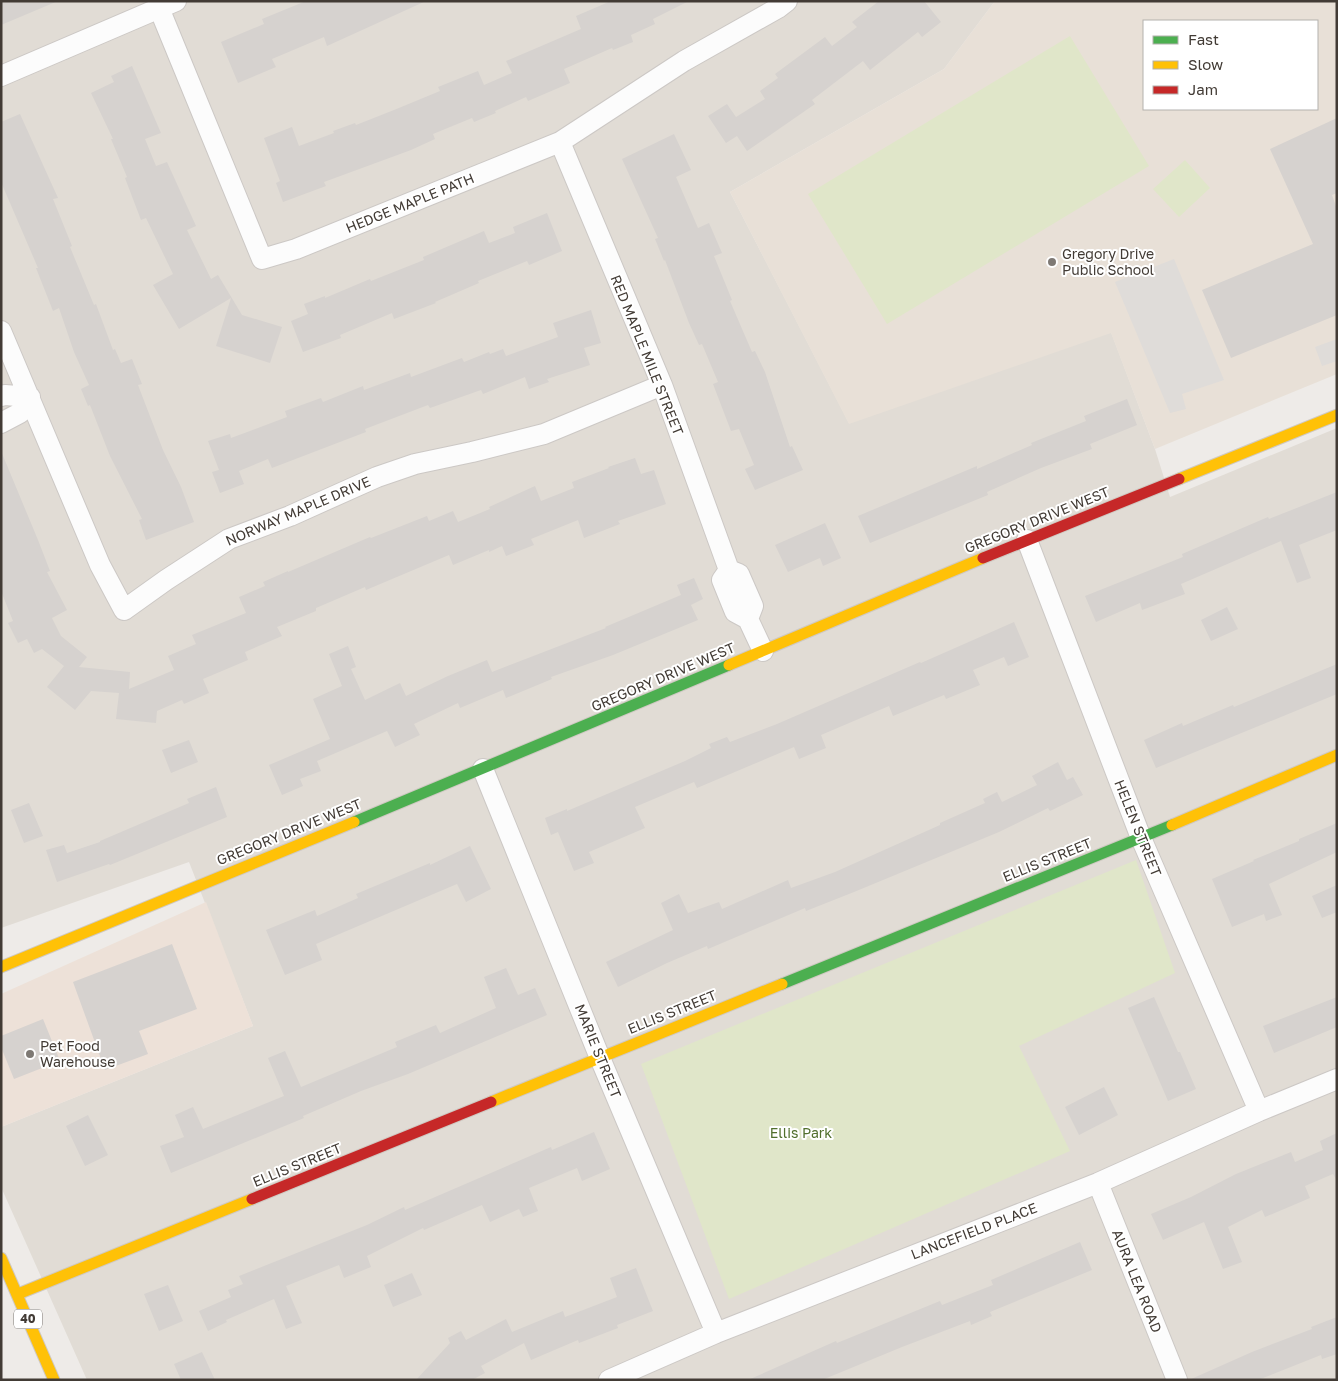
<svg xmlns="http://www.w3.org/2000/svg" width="1338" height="1381" font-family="'Golos Text',sans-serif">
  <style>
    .residential { fill: #e1dcd5 }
    .commercial { fill: #ede1d8 }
    .education { fill: #e8e0d7; fill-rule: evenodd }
    .green { fill: #e0e6c9 }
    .parking { fill: #dfdcd9 }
    .building { fill: #d6d2cf }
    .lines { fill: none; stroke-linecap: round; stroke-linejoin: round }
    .street-casing { stroke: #ccc8c5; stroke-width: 22 }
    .fast-casing { stroke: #cfc9c2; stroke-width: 13 }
    .slow-casing { stroke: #cfc9c2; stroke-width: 13 }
    .jam-casing { stroke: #cfc9c2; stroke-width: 13 }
    .street { stroke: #fcfcfc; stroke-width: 20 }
    .fast { stroke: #4caf50; stroke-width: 11 }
    .slow { stroke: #ffc107; stroke-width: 11 }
    .jam { stroke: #c62828; stroke-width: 11 }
    .poi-dot { fill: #7e7974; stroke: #fff; stroke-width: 2 }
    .labels { text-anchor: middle; stroke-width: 4; stroke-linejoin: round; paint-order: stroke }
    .shield { fill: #fff; stroke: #7b7672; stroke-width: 1 }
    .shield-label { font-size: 12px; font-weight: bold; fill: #423b35 }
    .street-label { font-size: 14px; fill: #423b35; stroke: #fff }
    .poi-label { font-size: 14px; fill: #423b35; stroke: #fff; text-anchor: start }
    .park-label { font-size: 14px; fill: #516f2d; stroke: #fff }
  </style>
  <rect width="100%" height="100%" fill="#eeebe8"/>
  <path class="residential" d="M1 1H995L944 69 730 192 849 423 1111 332 1155 449 1170 497 1337 428V1380H87L1 1187V1127L253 1026 189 862 1 928Z"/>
  <path class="commercial" d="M206 902 253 1026 1 1127V994Z"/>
  <path class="education" d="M995 1H1337V374L1155 449 1111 333 849 424 730 192 944 69ZM1144 21H1317V109H1144Z"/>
  <path class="green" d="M1070 36 1149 166 887 324 808 194Z
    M1185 160 1210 188 1179 217 1153 189Z
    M1136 860 1175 973 1019 1046 1070 1151 729 1299 641 1064Z"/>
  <path class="parking" d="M1174 259 1224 380 1182 394 1186 409 1170 413 1115 282Z
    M1337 339V361L1322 366 1315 347Z"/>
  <path class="building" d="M1 1H58L1 25Z
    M306 1H426L327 46 324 37 272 59 276 67 238 83 221 42 264 24 262 19Z
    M611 1H689L653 19 655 24 631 35 633 42 613 50 612 48 564 69 570 83 528 101 526 97 495 111 496 113 474 122 472 118 433 134 435 139 411 150 324 182 326 186 283 202 276 183 280 181 264 138 292 127 299 146 334 133 333 131 355 123 356 125 394 110 440 91 438 87 478 71 484 85 512 73 506 61 581 29 576 16Z
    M879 1H924L941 22 922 37 918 32 870 70 863 61 812 100 815 104 747 151 737 136 726 143 708 116 727 104 736 117 765 99 760 91 778 78 775 74 825 37 832 46 857 27 852 22Z
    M132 66 161 133 145 139 156 166 167 162 196 226 187 230 211 279 218 275 242 315 282 327 270 363 216 346 231 298 179 329 153 285 173 274 146 218 141 220 125 178 127 177 111 139H113L91 93 114 82 111 76Z
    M20 114 58 198 53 199 72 246 70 247 94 305 96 304 113 350 115 349 121 363 132 359 142 384 138 385 163 450 181 487 194 522 146 540 139 520 142 519 110 456 90 405 88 406 81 389 89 385 74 352 59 308 53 311 36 268H38L1 182V122Z
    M1337 118V193L1332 195 1337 209V315L1231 358 1202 290 1313 244 1270 149Z
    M674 134 691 170 676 177 698 228 709 223 722 253 714 256 732 300 730 301 752 352 755 351 765 372 790 447 792 446 803 470 755 490 745 469 754 465 739 429 731 431 713 384 718 382 702 344 699 345 689 323 665 260 664 261 655 239 658 238 622 159Z
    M547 213 562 251 529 265 527 261 478 281 479 283 435 302 436 303 394 319 392 313 340 335 341 338 303 352 291 321 308 314 304 304 325 296V298L370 279 371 281 424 260 423 257 484 231 489 243 515 233 513 227Z
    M591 310 601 343 584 348 590 365 547 379 549 382 529 389 525 377 483 394 481 390 430 408 428 405 365 429 366 432 272 468 268 459 239 471 244 484 220 493 212 472 219 470 208 441 230 434 231 438 287 417 285 411 321 398 323 402 363 386 364 390 410 373 411 377 462 358 464 362 489 352 490 354 503 349 506 356 558 337 553 323Z
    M1127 399 1137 425 1090 444 1092 449 1041 468 987 492 988 495 870 543 858 516 977 466V469L1032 445 1031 443 1086 421 1084 416Z
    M1 451 38 540 50 571 47 572 67 610 52 618 61 636 87 657 79 667 130 672 129 689 174 670 168 656 196 644 192 635 246 613 239 597 265 586 263 582 288 571V572L370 537 371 538 427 516 429 521 453 511 458 522 490 509 489 507 535 486 541 501 574 488 572 482 609 468 608 467 635 458 641 474 654 470 666 504 618 521 620 524 584 538 578 520 531 539 534 545 506 556 502 546 489 552V550L453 565 449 555 366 590 365 587 316 608V611L277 627 282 636 245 652 248 660 203 679 209 693 184 704 182 700 157 711 156 723 116 719 119 693 91 691 75 710 47 687 64 666 42 649 34 653 27 639 18 643 8 623 13 621 1 591Z
    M1337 492V530L1299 545 1311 578 1297 583 1281 541 1181 584 1185 594 1142 610 1140 603 1096 622 1085 596 1183 557 1182 554 1268 517 1269 519Z
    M825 523 841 558 823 566 820 558 788 572 775 545Z
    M694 578 703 599 691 605 698 620 613 655 551 677 552 679 506 698 503 690 460 708 458 703 414 724 420 735 395 747 387 731 317 761 321 771 300 779 303 786 282 795 269 765 330 739 313 699 342 686 329 654 348 646 356 667 351 669 365 700 400 683 406 696 448 676 487 660 492 672 606 628 605 627 681 595 677 585Z
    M1227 607 1238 629 1211 641 1201 620Z
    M1014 622 1029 657 1008 666 1004 657 973 670 980 685 946 699 944 695 893 716 889 706 821 735 826 748 799 759 794 747 697 788 694 782 635 807 645 828 589 852 594 863 574 871 558 832 551 835 545 818 567 809V811L685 761 711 748 709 744 727 737 730 742 777 724 920 662 921 663Z
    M1337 664V694L1156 768 1144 740 1182 723 1183 726 1233 705 1234 707Z
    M189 740 198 762 171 773 162 750Z
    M1058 762 1067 780 1073 777 1083 795 1050 811 1048 808 999 832 854 892 806 911 805 908 708 949 707 946 667 963 618 987 606 962 673 930 661 903 679 894 688 913 719 902 722 909 788 880 791 888 835 872 940 825V823L985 803 983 799 997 792 1002 802 1037 785 1032 776Z
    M216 787 227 817 110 865 109 864 57 882 46 850 64 845 67 853 100 842V841L189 803 187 799Z
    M29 803 43 836 24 843 11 810Z
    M1337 823V852L1269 884 1282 915 1266 921 1264 914 1232 927 1212 879 1254 861 1253 860 1299 841V839Z
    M470 846 491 889 466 902 457 884 316 944 322 960 285 975 266 930 315 910 317 916 358 898 356 894 430 863V865Z
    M1337 885V912L1322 918 1312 896Z
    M172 944 197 1009 139 1031 148 1054 105 1070 73 982Z
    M506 968 518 995 535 988 547 1015 408 1074 361 1091 303 1116 304 1118 171 1173 160 1146 184 1137 175 1115 193 1107 203 1129 284 1096 268 1058 285 1051 301 1087 397 1047 395 1042 436 1025 440 1033 496 1008 484 977Z
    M1154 997 1178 1052H1180L1196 1089 1168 1101 1128 1008Z
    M1337 997V1027L1274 1053 1263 1026Z
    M43 1019 60 1061 14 1079 1 1047V1036Z
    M1104 1087 1118 1115 1079 1135 1065 1107Z
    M88 1115 108 1155 85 1166 66 1126Z
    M594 1132 610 1169 582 1181 577 1168 529 1188 538 1211 523 1217 519 1209 490 1222 482 1205 424 1230 423 1228 367 1256 371 1267 344 1278 339 1265 286 1286 302 1323 286 1329 274 1299 226 1320 227 1322 208 1331 199 1311 231 1297 228 1290 243 1284 239 1276 367 1225 404 1207 405 1210 551 1147 552 1150Z
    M1337 1133V1181L1333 1174 1305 1186 1310 1198 1265 1217 1262 1210 1228 1227 1242 1262 1223 1269 1204 1222 1163 1240 1151 1214 1191 1197 1236 1174 1291 1152 1295 1162 1323 1150 1320 1141Z
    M1080 1242 1092 1270 990 1312 992 1316 971 1325 970 1321 902 1347 822 1380H748L836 1341 837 1343 940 1301 942 1305 993 1285 991 1280Z
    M636 1268 653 1311 617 1325 618 1328 579 1343 578 1340 531 1360 524 1343 481 1366 485 1373 472 1380H416L450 1343 448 1338 461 1331 466 1340 506 1319 512 1332 563 1311 565 1317 617 1297 610 1278Z
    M412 1273 422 1295 393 1307 384 1285Z
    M168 1285 183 1321 159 1331 144 1294Z
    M1337 1317V1354L1322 1359 1321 1355 1258 1380H1189L1252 1352 1312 1329 1311 1327Z
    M202 1352 215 1380H181L174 1364Z"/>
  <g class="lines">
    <defs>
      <path id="street" d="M159 8 262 259 296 249 560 142 684 61 778 8 787 1
        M1 76 176 1
        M560 142 662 385 729 570
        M1 331 100 565 124 610 166 580 229 539 290 516 377 477 415 464 472 452 544 434 662 385
        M1 396 5 395 30 397
        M1 423 20 413 30 397
        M1027 540 1141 838 1259 1111
        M729 570 722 580 735 612 748 619 763 651
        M729 570 739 574 753 606 748 619
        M483 769 600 1058 716 1333
        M1098 1183 1177 1380
        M609 1380 716 1333 1098 1183 1259 1111 1337 1079"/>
      <path id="fast" d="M354 822 729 665
        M782 984 1172 825"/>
      <path id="slow" d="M1179 479 1337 415
        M729 665 983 558
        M1172 825 1337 755
        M1 967 354 822
        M491 1102 782 984
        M1 1258 54 1380
        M18 1294 252 1199"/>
      <path id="jam" d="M983 558 1179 479
        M252 1199 491 1102"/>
    </defs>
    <use href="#street" class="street-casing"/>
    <use href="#fast" class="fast-casing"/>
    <use href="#slow" class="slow-casing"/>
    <use href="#jam" class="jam-casing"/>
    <use href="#street" class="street"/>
    <use href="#fast" class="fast"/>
    <use href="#slow" class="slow"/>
    <use href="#jam" class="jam"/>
  </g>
  <g class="poi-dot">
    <circle cx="1052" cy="262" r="5"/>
    <circle cx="30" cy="1054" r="5"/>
  </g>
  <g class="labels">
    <rect class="shield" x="14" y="1309.5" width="28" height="19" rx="4"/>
    <g class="shield-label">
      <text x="28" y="1323">40</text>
    </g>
    <g class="street-label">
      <text transform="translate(410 203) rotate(-22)" y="5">HEDGE MAPLE PATH</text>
      <text transform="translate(647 355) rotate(68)" y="5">RED MAPLE MILE STREET</text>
      <text transform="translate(298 511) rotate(-23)" y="5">NORWAY MAPLE DRIVE</text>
      <text transform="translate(1037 520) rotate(-22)" y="5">GREGORY DRIVE WEST</text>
      <text transform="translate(663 677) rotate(-23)" y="5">GREGORY DRIVE WEST</text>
      <text transform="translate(1138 828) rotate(68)" y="5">HELEN STREET</text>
      <text transform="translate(289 832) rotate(-22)" y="5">GREGORY DRIVE WEST</text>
      <text transform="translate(1047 860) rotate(-22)" y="5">ELLIS STREET</text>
      <text transform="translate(672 1012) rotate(-22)" y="5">ELLIS STREET</text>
      <text transform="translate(598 1051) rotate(68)" y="5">MARIE STREET</text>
      <text transform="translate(297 1165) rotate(-22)" y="5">ELLIS STREET</text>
      <text transform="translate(974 1231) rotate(-21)" y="5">LANCEFIELD PLACE</text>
      <text transform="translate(1137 1281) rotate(68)" y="5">AURA LEA ROAD</text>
    </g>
    <g class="poi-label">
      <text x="1062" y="259">Gregory Drive<tspan x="1062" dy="16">Public School</tspan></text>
      <text x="40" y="1051">Pet Food<tspan x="40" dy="16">Warehouse</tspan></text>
    </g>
    <g class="park-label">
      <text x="801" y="1138">Ellis Park</text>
    </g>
  </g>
  <rect width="1338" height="1381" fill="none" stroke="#423b35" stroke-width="5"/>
  <rect x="1143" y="20" width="175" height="90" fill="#ffffff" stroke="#b3b1ae"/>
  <rect x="1153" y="36" width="25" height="8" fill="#4caf50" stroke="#b3b1ae"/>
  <text x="1188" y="45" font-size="15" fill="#423b35">Fast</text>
  <rect x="1153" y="61" width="25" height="8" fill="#ffc107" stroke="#b3b1ae"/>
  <text x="1188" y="70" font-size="15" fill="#423b35">Slow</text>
  <rect x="1153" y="86" width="25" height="8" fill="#c62828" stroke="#b3b1ae"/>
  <text x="1188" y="95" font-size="15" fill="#423b35">Jam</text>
</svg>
